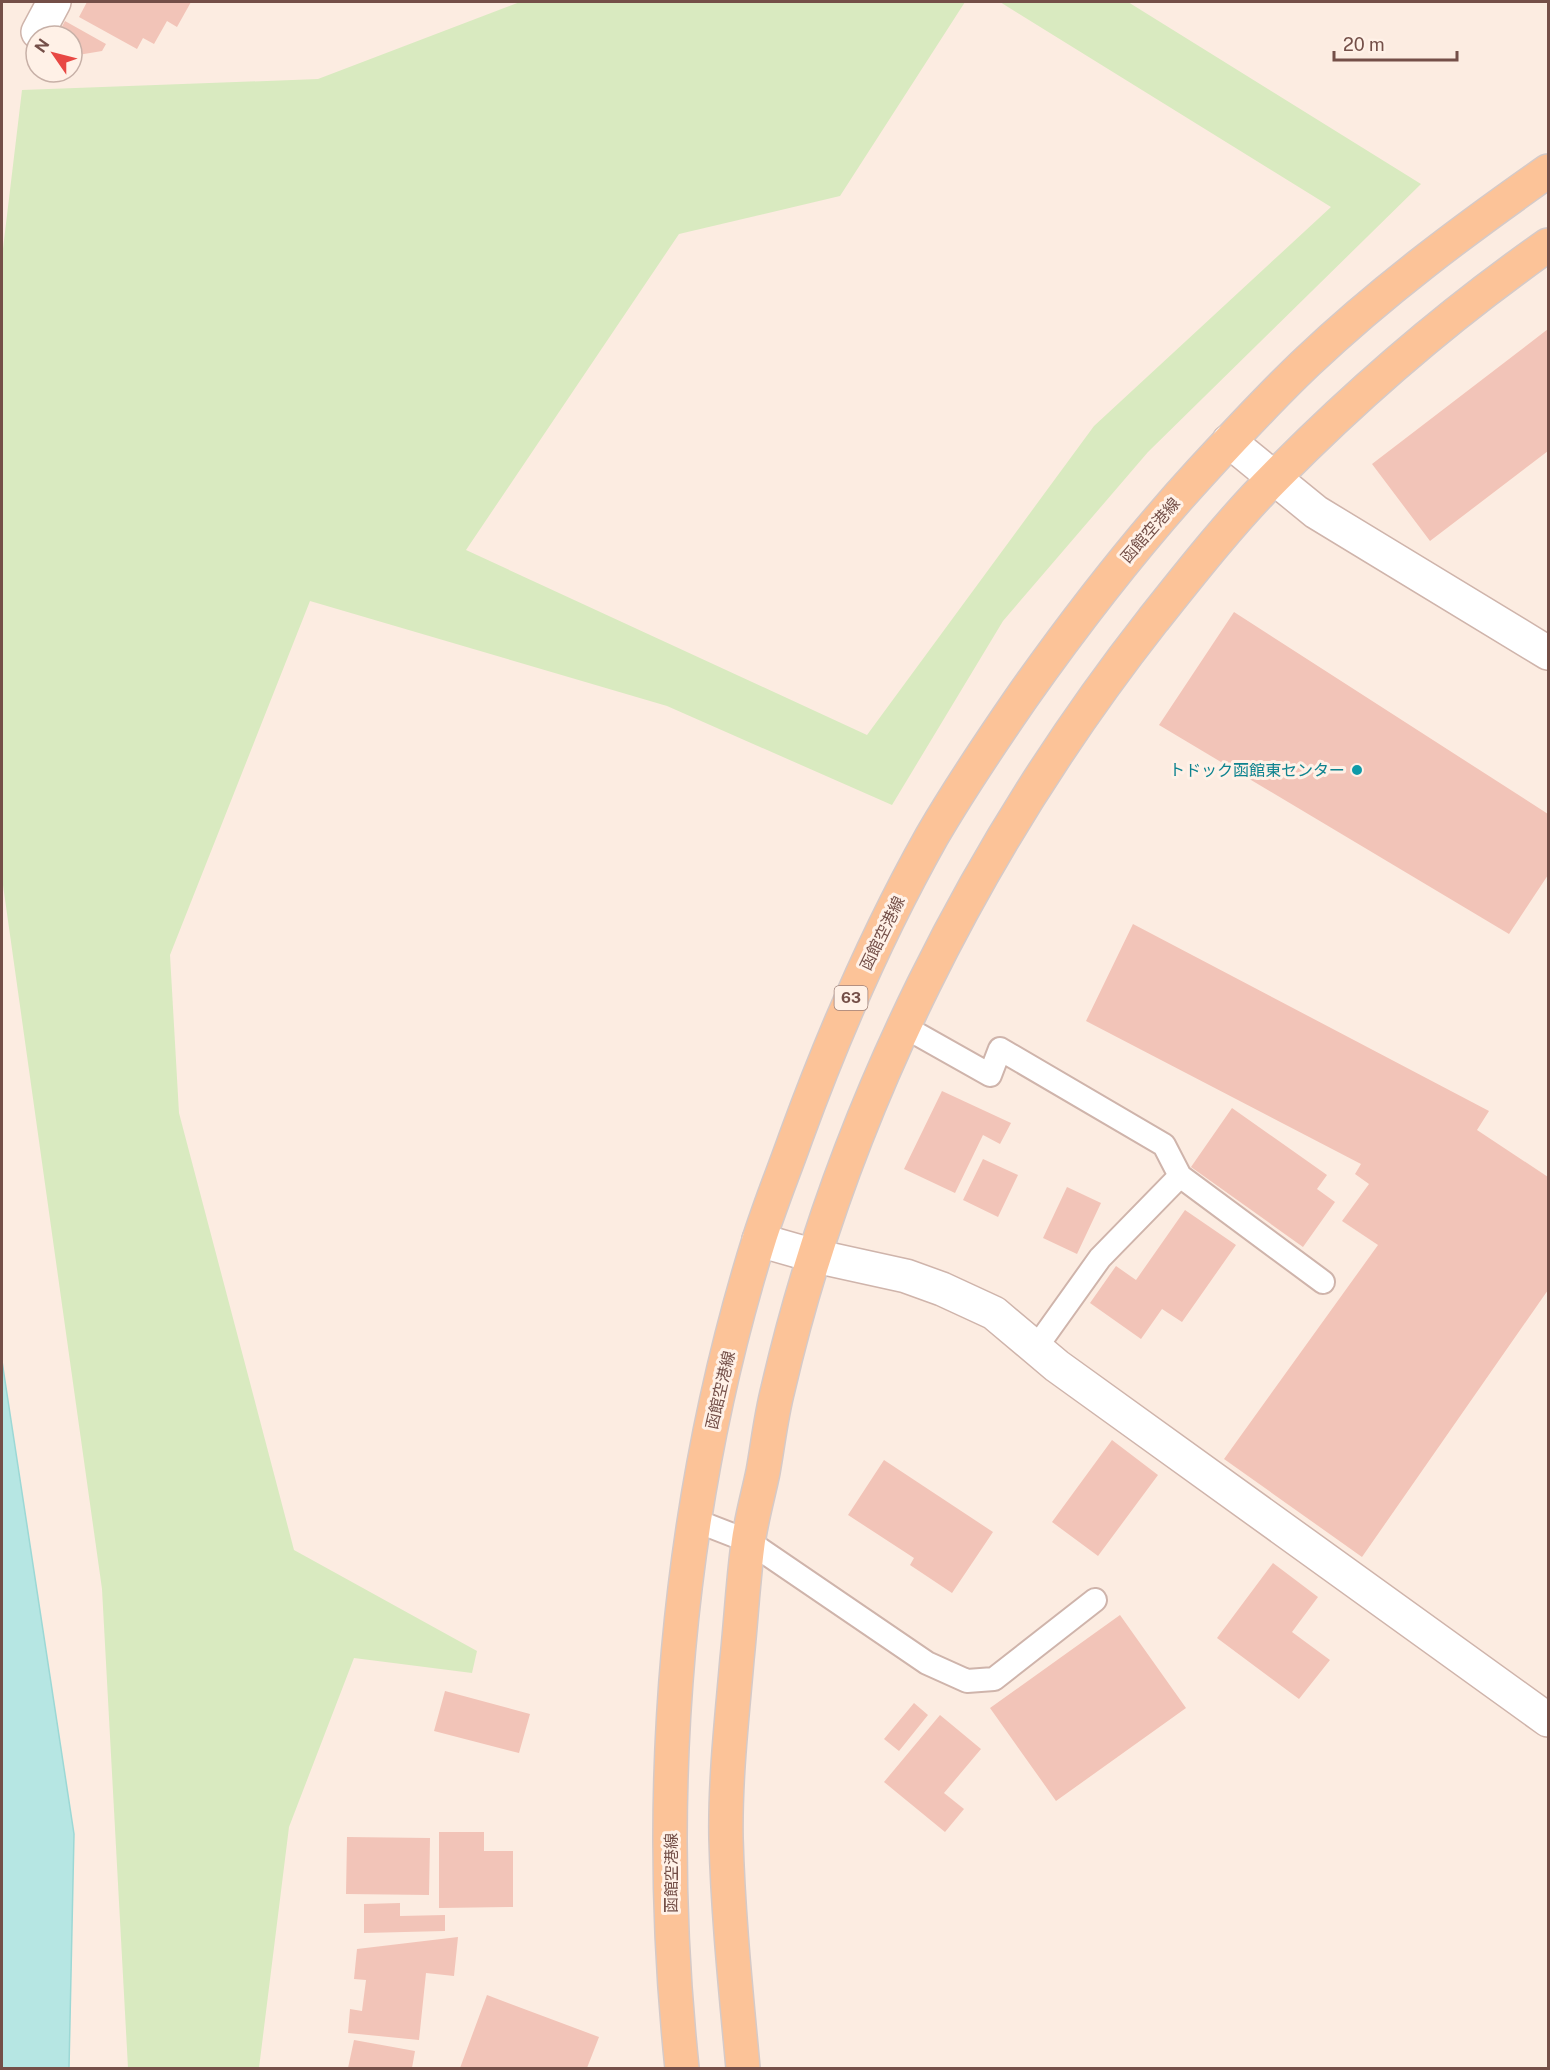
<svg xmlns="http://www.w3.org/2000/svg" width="1550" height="2070" font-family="'Public Sans','Noto Sans JP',sans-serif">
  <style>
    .green { fill: #d9eac0 }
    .water { fill: #b6e6e3; stroke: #9cd8d5; stroke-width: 1.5 }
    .building { fill: #f2c4b8 }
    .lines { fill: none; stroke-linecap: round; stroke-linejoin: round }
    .lane-casing { stroke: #cfb4ab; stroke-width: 26 }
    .street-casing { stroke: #cfb4ab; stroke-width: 36 }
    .primary-casing { stroke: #d5cac8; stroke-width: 36 }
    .lane { stroke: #fff; stroke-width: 22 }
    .street { stroke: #fff; stroke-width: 33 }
    .primary { stroke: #fcc398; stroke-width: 33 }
    .culture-dot { fill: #0f9aa8; stroke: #fff1e7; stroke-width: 2 }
    .labels { text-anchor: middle; stroke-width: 6; stroke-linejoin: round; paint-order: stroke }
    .shield { fill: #fff1e7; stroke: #9e8078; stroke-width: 1.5 }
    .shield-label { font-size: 15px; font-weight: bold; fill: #744f48 }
    .street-label { font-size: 16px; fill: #744f48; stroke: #fff1e7 }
    .culture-label { font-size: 16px; fill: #0d838f; stroke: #fff1e7; text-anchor: end }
  </style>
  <rect width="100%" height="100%" fill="#fcece1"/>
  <path class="green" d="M520 2H965L840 196 679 234 466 550 867 735 1094 426 1331 207 1000 2H1128L1421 184 1148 452 1003 621 892 805 667 706 310 601 170 955 179 1113 294 1550 477 1651 472 1673 354 1658 289 1827 259 2068H128L102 1589 2 878V257L22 90 318 79Z"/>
  <path class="water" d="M2 1361 74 1834 69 2068H2Z"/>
  <path class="building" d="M87 2H191L177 27 167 21 154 44 143 38 137 49 79 17Z
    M65 21 106 44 102 51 72 56V36H57Z
    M1548 329V451L1430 541 1372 464Z
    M1234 612 1548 814V875L1509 934 1159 725Z
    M1133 924 1489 1111 1477 1130 1548 1177V1290L1362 1557 1224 1459 1378 1245 1342 1221 1369 1184 1355 1174 1361 1164 1086 1021Z
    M942 1091 1011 1123 1000 1144 983 1135 955 1193 904 1169Z
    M1232 1108 1327 1175 1317 1189 1335 1202 1303 1247 1191 1167Z
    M983 1159 1018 1175 998 1217 963 1200Z
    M1067 1187 1101 1203 1077 1254 1043 1238Z
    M1185 1210 1236 1245 1182 1322 1162 1309 1141 1339 1090 1303 1116 1266 1136 1280Z
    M1112 1440 1158 1475 1098 1556 1052 1522Z
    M884 1460 993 1532 952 1593 910 1565 914 1558 848 1515Z
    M1273 1563 1318 1597 1292 1632 1330 1660 1299 1699 1217 1638Z
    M1120 1615 1186 1708 1056 1801 990 1708Z
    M445 1691 530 1714 519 1753 434 1731Z
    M914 1703 928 1715 899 1751 884 1739Z
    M940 1715 981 1749 944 1793 964 1809 945 1832 884 1782Z
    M439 1832H484V1851H513V1907L439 1908Z
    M347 1837 430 1838 429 1895 346 1894Z
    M400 1903V1916L445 1915V1931L364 1933V1904Z
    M458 1937 454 1976 426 1973 419 2040 348 2033 350 2009 362 2011 366 1980 354 1979 357 1949Z
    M487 1995 599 2037 587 2068H460Z
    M354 2040 415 2051 412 2068H348Z"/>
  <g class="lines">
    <defs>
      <path id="lane" d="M903 1026 990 1075 1000 1049 1164 1145 1180 1176
        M1035 1349 1100 1258 1180 1176 1323 1282
        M694 1520 748 1541 927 1663 967 1681 994 1679 1095 1600"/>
      <path id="street" d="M38 32 54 2
        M1229 441 1316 512 1548 653
        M759 1240 815 1256 906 1276 942 1289 994 1313 1057 1366 1548 1720"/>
      <path id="primary" d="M682 2068C653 1792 676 1506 759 1240 770 1205 784 1171 796 1137 834 1033 878 932 932 836 960 788 991 742 1022 697 1077 619 1135 544 1200 473 1235 435 1270 397 1307 362 1382 291 1464 230 1548 171
        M743 2068C736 1992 728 1915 726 1838 725 1778 732 1718 737 1659 741 1621 743 1582 748 1544 751 1520 758 1496 763 1472 768 1444 771 1416 778 1389 842 1112 978 843 1153 620 1192 571 1232 520 1276 476 1360 391 1451 313 1548 245"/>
    </defs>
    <use href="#lane" class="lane-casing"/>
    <use href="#street" class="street-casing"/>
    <use href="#primary" class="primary-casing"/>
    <use href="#lane" class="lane"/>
    <use href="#street" class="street"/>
    <use href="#primary" class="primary"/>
  </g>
  <circle class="culture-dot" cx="1357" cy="770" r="6"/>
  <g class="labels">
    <rect class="shield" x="834.5" y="986" width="33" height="24" rx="4.5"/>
    <g class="shield-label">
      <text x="851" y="1003">63</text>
    </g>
    <g class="street-label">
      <text transform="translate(1150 530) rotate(-49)" y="6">函館空港線</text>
      <text transform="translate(882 933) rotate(-64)" y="6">函館空港線</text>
      <text transform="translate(720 1390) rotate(-77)" y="6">函館空港線</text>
      <text transform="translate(671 1873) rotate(-90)" y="6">函館空港線</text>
    </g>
    <g class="culture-label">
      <text x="1345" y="776">トドック函館東センター</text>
    </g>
  </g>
  <rect width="1550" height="2070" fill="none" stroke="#744f48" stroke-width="6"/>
  <g transform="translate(54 54) rotate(305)"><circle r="28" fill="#fff1e7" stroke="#c7b0a7" stroke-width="1.5"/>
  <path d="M0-4.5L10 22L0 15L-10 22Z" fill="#e84844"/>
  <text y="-9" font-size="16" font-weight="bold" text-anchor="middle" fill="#744f48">N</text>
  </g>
  <path d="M1334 51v9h123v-9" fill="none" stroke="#744f48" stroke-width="3"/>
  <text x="1343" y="51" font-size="18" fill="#744f48" stroke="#fff1e7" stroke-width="4.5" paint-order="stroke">20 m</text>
</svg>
